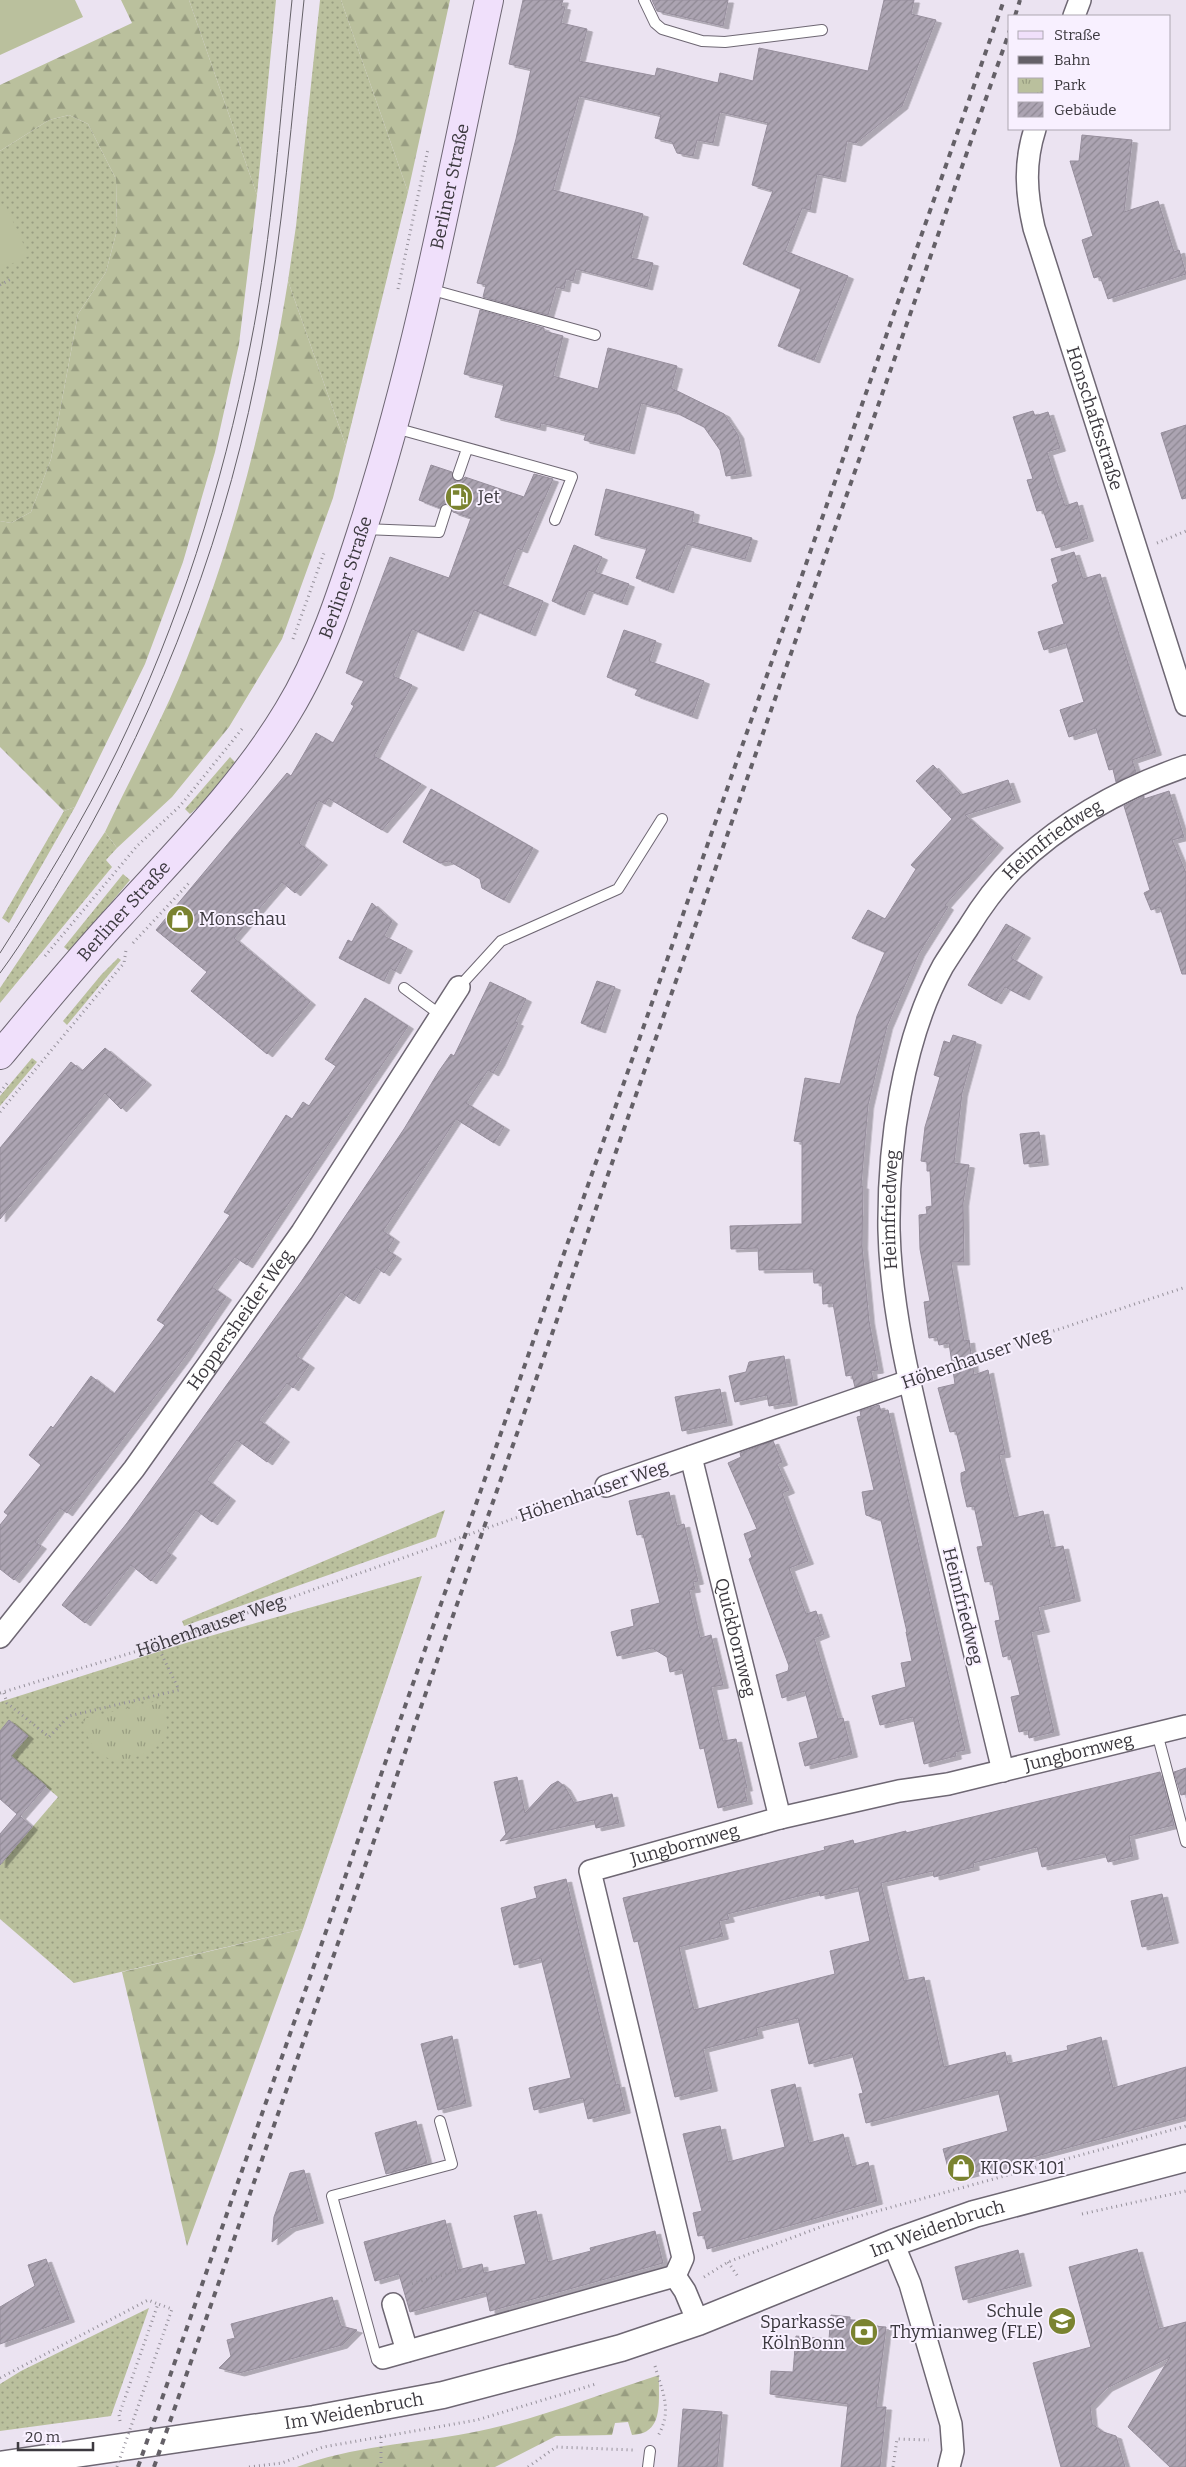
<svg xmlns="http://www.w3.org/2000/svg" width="1186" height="2467" font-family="Bitter,serif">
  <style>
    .grass { fill: url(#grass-dots) }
    .forest { fill: url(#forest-firs) }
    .park { fill: url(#park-tufts) }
    .pitch { fill: #bac09d }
    .building { fill: url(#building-hatch); stroke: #968e9c; fill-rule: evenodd; filter: url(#shadow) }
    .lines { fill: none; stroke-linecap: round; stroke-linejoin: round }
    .service-casing { stroke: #6e6773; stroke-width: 12 }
    .minor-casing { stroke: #6e6773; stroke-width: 24 }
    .tertiary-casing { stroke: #6e6773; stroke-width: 29 }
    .secondary-casing { stroke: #6e6773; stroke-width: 30 }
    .path { stroke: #96919b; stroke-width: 3; stroke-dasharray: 1 4; stroke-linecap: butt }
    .service { stroke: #fff; stroke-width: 10 }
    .minor { stroke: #fff; stroke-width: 21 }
    .tertiary { stroke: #fff; stroke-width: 26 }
    .secondary { stroke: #f0e0fb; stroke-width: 28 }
    .tram { stroke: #646067; stroke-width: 1 }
    .rail { stroke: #646067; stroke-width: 4; stroke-dasharray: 6 6; stroke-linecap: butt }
    .path-bridge { stroke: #96919b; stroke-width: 3; stroke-dasharray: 1 4; stroke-linecap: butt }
    .labels { text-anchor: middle; stroke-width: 4; stroke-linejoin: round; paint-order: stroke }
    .street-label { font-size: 18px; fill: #3c393f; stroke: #f8f0ff }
    .poi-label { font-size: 18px; fill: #3c393f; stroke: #f8f0ff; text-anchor: start }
  </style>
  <defs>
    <pattern id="grass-dots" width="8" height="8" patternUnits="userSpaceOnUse" patternTransform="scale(1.25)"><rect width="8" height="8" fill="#bac09d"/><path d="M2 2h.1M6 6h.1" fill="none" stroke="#989d81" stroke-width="1.8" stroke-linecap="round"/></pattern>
    <pattern id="forest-firs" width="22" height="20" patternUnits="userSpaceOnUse" patternTransform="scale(1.25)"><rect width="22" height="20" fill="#bac09d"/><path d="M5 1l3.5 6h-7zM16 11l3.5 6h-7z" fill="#989d81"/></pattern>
    <pattern id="park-tufts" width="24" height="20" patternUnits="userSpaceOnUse" patternTransform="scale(1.25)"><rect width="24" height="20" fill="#bac09d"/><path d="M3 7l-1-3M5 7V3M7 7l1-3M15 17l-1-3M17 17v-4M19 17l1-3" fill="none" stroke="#989d81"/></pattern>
    <pattern id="building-hatch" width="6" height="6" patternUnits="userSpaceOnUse" patternTransform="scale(1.25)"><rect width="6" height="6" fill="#aca4b2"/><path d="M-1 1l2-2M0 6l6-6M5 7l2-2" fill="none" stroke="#8d8792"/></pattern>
    <filter id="shadow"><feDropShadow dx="5.5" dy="3" stdDeviation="0" flood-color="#0004"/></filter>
  </defs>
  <rect width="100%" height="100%" fill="#ebe3f1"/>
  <path class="grass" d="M189 0H276L257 195Z
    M320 0H341L408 192 346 446 288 281 296 226Z
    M69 115 88 124 116 179 117 230 106 272 78 314 51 459 31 512 11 523 0 521V151L49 120Z
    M230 757 235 762 208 798 190 814 185 809Z
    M75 807 9 923 2 918 64 811Z
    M105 832 117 848 106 860 112 867 0 1003V988Z
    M123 874 130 880 70 952 64 947Z
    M118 958 121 960 67 1025 63 1021 101 975Z
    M32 1058 37 1062 0 1106V1096Z
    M445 1510 436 1537 184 1626 182 1621Z
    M422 1576 303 1929 74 1983 0 1919V1865L58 1797 0 1747V1702L189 1642Z
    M149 2308 111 2416 0 2431V2384L21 2371Z"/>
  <path class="forest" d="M121 0H189L257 195 239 344 215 452 183 562 145 664 75 807 64 811 0 747V521L11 523 31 512 51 459 78 314 106 272 117 230 116 179 88 124 69 115 49 120 0 151V85L132 23Z
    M341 0H450L408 192Z
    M288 281 346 446 333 498 282 639 229 727 172 797 117 848 105 832C129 781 157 730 179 678 232 550 266 417 288 281Z
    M303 1929 187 2246 122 1972Z
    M659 2375C658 2400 665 2434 632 2435L628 2422 615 2423 612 2435 556 2436 495 2467H297C352 2446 412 2444 469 2433 534 2421 597 2395 659 2375Z"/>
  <path class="park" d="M161 1700C165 1713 170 1725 165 1738 162 1745 153 1748 147 1752 112 1770 90 1757 83 1719Z"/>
  <path class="pitch" d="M0 0H75L83 17 0 55Z
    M5 204 29 256 0 269V207Z"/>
  <path class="building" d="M523 0H563L561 6 565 7 561 23 587 29 579 61 655 76 657 68 718 83 720 73 753 81 759 48 868 71 884 0H914L911 14 936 20 902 106 856 143 847 141 840 179 817 174 810 210 802 208 785 251 848 276 814 360 778 346 801 289 743 264 773 191 752 185 768 123 720 112 713 143 697 140 693 156 677 153 672 142 655 138 661 115 579 96 553 190 643 214 631 258 653 263 647 287 576 269 573 281 566 279 564 289 556 287 548 315 483 297 486 285 477 283 516 139 531 69 509 64Z
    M652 0H728L723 26 657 11Z
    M1082 135 1132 140 1124 212 1158 201 1174 252 1179 250 1186 274 1108 299 1100 276 1094 278 1082 240 1093 236 1070 161H1079Z
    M480 310 544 328V331L563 336 553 376 598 389 608 348 677 366 671 388 724 414 738 435 746 473 726 476 720 450 704 427 675 412 641 403 629 451 584 440 586 434 541 423 540 428 495 417 504 384 464 374Z
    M1033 411 1035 416 1048 412 1060 448 1047 452 1055 477 1065 506 1077 502 1088 538 1056 548 1043 510 1037 511 1027 480 1033 479 1013 417Z
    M1186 425V498L1182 499 1161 433Z
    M431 465 452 472 453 479 456 482 462 480 465 477 524 497 534 474 553 479 522 550 517 548 502 584 543 601 530 633 474 610 458 648 412 629 393 676 412 685 374 756 421 784 382 830 328 798 325 804 318 800 299 843 322 862 295 893 282 882 234 938 310 1002 267 1054 191 991 207 972 156 930 287 773 291 776 316 733 333 743 354 706 351 704 364 681 346 673 390 557 449 578 471 518 453 512 449 504 444 503 440 508 419 500Z
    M606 489 694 512 692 522 752 538 745 559 686 544 668 590 636 578 647 548 595 535Z
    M574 545 602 557 595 572 629 584 622 602 588 590 579 612 552 601Z
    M1074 552 1083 579 1100 574 1156 752 1132 760 1136 772 1116 782 1113 769 1109 770 1096 728 1069 737 1060 710 1084 702 1066 643 1044 650 1038 632 1064 624 1052 585 1058 582 1051 559Z
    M624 630 656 641 649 661 704 681 692 716 635 695 638 689 607 677Z
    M933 765 961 795 1008 780 1015 799 965 815 998 845 945 905 948 907 919 953 887 1026 868 1105 861 1186H863L862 1246 869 1321 878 1370 871 1371 873 1380 855 1387 852 1375 846 1376 833 1303 823 1304 822 1283H814L813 1269 759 1270 758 1248 731 1249 730 1226 802 1224V1142L794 1141 805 1078 840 1084 857 1016 885 952 852 938 868 910 885 919 916 869 911 865 952 819 916 781Z
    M431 789 533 848 504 900 482 888 480 879 449 861 440 863 403 842Z
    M1169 791 1184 837 1172 840 1186 873V974H1182L1160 907 1151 910 1144 893 1150 890 1124 806 1144 796V799Z
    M372 903 392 921 384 936 407 948 395 971 390 968 384 981 339 958 348 940 352 942Z
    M1006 924 1025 935 1011 958 1037 974 1024 997 1005 987 996 1001 968 985Z
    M597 981 615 987 600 1030 581 1023Z
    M490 982 526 999 515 1022 518 1023 499 1063 493 1073 488 1070 466 1103 504 1127 494 1143 456 1119 383 1231 394 1239 387 1250 396 1256 384 1273 376 1267 354 1301 341 1292 296 1356 309 1365 293 1388 287 1383 259 1420 284 1439 267 1462 237 1440 207 1480 230 1498 212 1522 196 1510 166 1551 171 1555 151 1581 131 1565 85 1623 62 1605 127 1523 301 1282 404 1129 439 1071 451 1054 454 1056Z
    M365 998 408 1026 247 1265 235 1257 212 1287 226 1297 184 1358 67 1513 60 1508 35 1542 41 1546 14 1580 0 1569V1525L8 1515 4 1512 41 1465 29 1455 51 1426 53 1428 91 1376 114 1394 165 1325 157 1320 230 1215 224 1212 286 1115 292 1119 303 1102 309 1106 336 1066 325 1059Z
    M953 1035 976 1042 962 1093 954 1163 969 1165 963 1203 964 1262H951L964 1341 969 1340 974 1375 988 1370 1005 1454 999 1455 1014 1518 1043 1511 1051 1548 1063 1546 1075 1598 1038 1607 1044 1629 1031 1632 1054 1732 1029 1738 1028 1730 1019 1732 1011 1697 1020 1695 1010 1655 1003 1657 995 1621 1000 1620 992 1581 985 1582 977 1547 983 1546 974 1506 967 1507 961 1481V1473L966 1471 956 1431 950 1432 938 1388 955 1384 949 1343 939 1345 937 1337 929 1338 924 1302 930 1301 920 1249 919 1215 927 1214 926 1207 932 1206 930 1171H927V1162L921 1161 925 1127 940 1077 934 1075 944 1041 950 1043Z
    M105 1048 146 1082 121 1109 105 1093 0 1219V1148L71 1062 82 1071Z
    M1039 1132 1043 1162 1024 1164 1020 1134Z
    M784 1356 792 1402 769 1406 767 1395 735 1402 729 1376 746 1372 749 1362Z
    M720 1389 727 1422 682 1431 675 1397Z
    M879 1405 881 1411 888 1410 965 1750 955 1752 956 1756 924 1764 913 1717 880 1725 872 1696 906 1687 901 1663 912 1661 906 1632H907L881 1520 866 1515 862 1492 874 1490 857 1417 861 1416 860 1411Z
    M773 1441 782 1462 777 1464 789 1490 782 1493 808 1561 789 1568 806 1614 816 1611 824 1634 814 1638 838 1719 843 1718 852 1754 805 1766 799 1743 818 1738 805 1691 782 1698 776 1675 788 1671 789 1666 749 1559 752 1557 744 1534 757 1529 728 1463 741 1457 740 1453Z
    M669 1492 677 1526 684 1524 698 1581 693 1582 695 1589 689 1590 700 1638 711 1635 723 1685 711 1687 723 1741 736 1739 747 1788H744L747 1801 718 1808 704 1748 700 1749 682 1669 670 1672 667 1657 652 1648 617 1656 611 1632 634 1626 631 1610 660 1603 643 1534 637 1535 629 1501Z
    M9 1720 28 1736 11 1756 46 1786 20 1816 32 1827 0 1865V1834L17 1814 0 1799V1731Z
    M1186 1768V1794L1181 1795 1174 1772Z
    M1160 1772 1174 1825 1129 1836 1133 1856 1108 1862 1105 1853 1042 1867 1037 1847 973 1863 974 1867 934 1877 933 1871 881 1883 904 1981 924 1977 944 2067 1005 2052 1008 2064 1068 2050 1067 2046 1101 2037 1113 2088 1186 2067V2116L951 2179 943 2149 1008 2131 998 2090 866 2123 859 2094 863 2093 852 2053 809 2064 798 2018 756 2028 758 2035 703 2049 712 2088 675 2097 638 1941 634 1942 623 1898 825 1850 824 1847 842 1843 853 1840 854 1844 906 1831V1833ZM858 1887 870 1941 830 1951 835 1974 694 2010 679 1947 723 1936 719 1921 729 1919 727 1914 819 1891 820 1896Z
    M517 1777 525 1813 551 1785 558 1781 565 1787 574 1803 612 1794 619 1823 596 1828 594 1820 500 1841 506 1834 494 1782Z
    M566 1879 616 2085 619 2084 625 2110 588 2119 583 2098 534 2110 529 2088 571 2078 541 1958 514 1965 501 1908 537 1898 534 1887Z
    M1162 1894 1173 1940 1142 1947 1131 1901Z
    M452 2036 466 2103 438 2110 421 2044Z
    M795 2084 809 2143 843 2134 852 2167 868 2162 877 2201 707 2249 704 2235 698 2236 693 2213 702 2211 683 2134 720 2126 728 2162 785 2147 771 2090Z
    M416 2121 427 2163 386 2174 375 2133Z
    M304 2170 318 2220 290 2228 272 2242 274 2217 290 2173Z
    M536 2211 548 2262 591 2251 590 2248 655 2231 663 2263 490 2311 486 2292 410 2312 399 2274 375 2281 364 2242 445 2220 458 2270 482 2264 484 2273 526 2264 514 2216Z
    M1137 2249 1159 2329 1186 2322V2467H1170L1128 2427 1170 2357 1107 2388 1090 2406 1092 2424 1103 2432 1116 2436 1125 2467H1061L1033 2363 1091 2347 1069 2267Z
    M1018 2250 1026 2283 963 2300 955 2267Z
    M46 2259 69 2319 0 2344V2307L35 2286 28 2265Z
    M332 2297 341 2326 357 2330 342 2345 239 2373 219 2368 231 2356 227 2340 235 2338 231 2324Z
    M831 2315 850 2317V2320L873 2323V2326L886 2327 876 2407H886L880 2467H841L848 2404 770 2394 771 2371 793 2372 796 2336 829 2339Z
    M683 2409 722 2412 717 2467H678Z"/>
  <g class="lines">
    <defs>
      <path id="service" d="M644 0 655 23 662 29 702 41 725 42 822 30
        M429 289 595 335
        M395 428 572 477 555 520
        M458 475 467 449
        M364 529 439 532 446 510
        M459 987 501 941 618 889 662 819
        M404 988 442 1016
        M1157 1733 1186 1842
        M380 2358 377 2360 332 2196 452 2164 440 2121
        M648 2467 650 2451"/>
      <g id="minor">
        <path d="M1074 16 1080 0"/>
        <path id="s2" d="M1035 129C1024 163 1026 193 1034 228L1186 705"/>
        <path id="s3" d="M691 1457 780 1818"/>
        <path d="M606 1486 909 1381"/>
        <path id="s4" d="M0 1637 134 1469 302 1232 459 987"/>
        <path id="s5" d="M1003 1771C980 1675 957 1580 934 1485 914 1401 891 1316 889 1230 888 1146 902 1040 943 966 951 953 960 940 968 928 981 907 997 885 1014 868 1063 821 1122 788 1186 766"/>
        <path d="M893 2243 910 2284 951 2424 953 2451 949 2467"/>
        <path id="s6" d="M675 2276 683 2258 590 1871 780 1818 899 1791 948 1784 1186 1726"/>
        <path d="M675 2276 685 2291 698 2322"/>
        <path d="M393 2304 407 2351"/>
        <path d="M383 2358 675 2276"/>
      </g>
      <g id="tertiary">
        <path id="s7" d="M0 2465 314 2419 443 2395 621 2348 698 2322 893 2243 974 2214 1186 2158"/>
      </g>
      <g id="secondary">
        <path id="s8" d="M0 1055C40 1007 79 959 121 914 179 850 243 786 288 711 324 652 345 583 366 518 420 349 452 173 489 0"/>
      </g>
    </defs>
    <use href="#service" class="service-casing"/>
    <use href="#minor" class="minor-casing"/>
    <use href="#tertiary" class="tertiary-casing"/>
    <use href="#secondary" class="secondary-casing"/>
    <g class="path">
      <path d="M0 285 11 279"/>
      <path d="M398 289 428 149"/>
      <path d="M1157 543 1186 531"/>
      <path d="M293 639 324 553"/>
      <path d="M133 943 190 882"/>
      <path d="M45 956 137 846 180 806 242 729"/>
      <path d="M0 1092 9 1081"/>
      <path d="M0 1112 124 963 126 950"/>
      <path d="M930 1372 1186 1287"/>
      <path id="s1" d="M0 1693 157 1645 586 1493"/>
      <path d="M4 1693 7 1703 49 1737 69 1716 179 1690 157 1645"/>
      <path d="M1082 2214 1186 2191"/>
      <path d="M728 2262 739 2278"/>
      <path d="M704 2277 728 2262 823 2226 1186 2126"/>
      <path d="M407 2285 464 2269"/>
      <path d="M655 2366C662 2392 673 2409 658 2436"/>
      <path d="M0 2378 148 2300 158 2304"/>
      <path d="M120 2421 119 2415 158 2304 172 2309 136 2412"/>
      <path d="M381 2437V2467"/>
      <path d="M249 2467 282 2463 323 2447 477 2420 596 2384"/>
      <path d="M528 2467 556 2447 633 2450"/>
      <path d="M893 2467 897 2439 929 2440"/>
    </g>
    <use href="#service" class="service"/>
    <use href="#minor" class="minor"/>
    <use href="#tertiary" class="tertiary"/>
    <use href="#secondary" class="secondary"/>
    <path class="tram" d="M0 953C42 887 83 821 117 751 179 623 222 487 250 347 273 233 280 116 292 0
      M0 973C26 938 49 898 72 859 163 701 230 526 262 345 283 231 292 115 304 0"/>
    <path class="rail" d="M1015 16 1020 0
      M138 2467 1004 0
      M154 2467 1010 30"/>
    <path class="path-bridge" d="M117 2467 136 2412"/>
  </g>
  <defs>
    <symbol id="fuel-disc" viewBox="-11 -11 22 22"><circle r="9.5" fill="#7a8330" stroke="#f8f0ff"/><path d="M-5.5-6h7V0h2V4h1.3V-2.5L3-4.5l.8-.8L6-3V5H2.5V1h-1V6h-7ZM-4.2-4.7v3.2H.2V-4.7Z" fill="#fff"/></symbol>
    <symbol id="shop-disc" viewBox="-11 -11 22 22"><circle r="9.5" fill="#7a8330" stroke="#f8f0ff"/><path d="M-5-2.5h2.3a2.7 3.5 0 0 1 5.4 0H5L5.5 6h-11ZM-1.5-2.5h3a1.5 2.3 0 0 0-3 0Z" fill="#fff"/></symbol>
    <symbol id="school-disc" viewBox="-11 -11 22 22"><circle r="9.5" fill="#7a8330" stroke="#f8f0ff"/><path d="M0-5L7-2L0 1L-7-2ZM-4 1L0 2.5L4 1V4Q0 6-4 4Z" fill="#fff"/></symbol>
    <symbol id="bank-disc" viewBox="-11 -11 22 22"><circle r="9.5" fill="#7a8330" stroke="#f8f0ff"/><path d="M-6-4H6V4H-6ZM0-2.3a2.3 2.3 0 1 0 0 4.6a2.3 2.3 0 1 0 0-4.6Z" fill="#fff"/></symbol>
  </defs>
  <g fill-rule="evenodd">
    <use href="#fuel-disc" x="443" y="481" width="32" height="32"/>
    <use href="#shop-disc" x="164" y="903" width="32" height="32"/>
    <use href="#shop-disc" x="945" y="2152" width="32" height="32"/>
    <use href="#school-disc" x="1046" y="2305" width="32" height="32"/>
    <use href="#bank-disc" x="848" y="2316" width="32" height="32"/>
  </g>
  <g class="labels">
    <g class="street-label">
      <text dy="6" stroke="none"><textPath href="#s8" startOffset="1000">Berliner Straße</textPath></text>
      <text dy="6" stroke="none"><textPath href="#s2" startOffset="300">Honschaftsstraße</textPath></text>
      <text dy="6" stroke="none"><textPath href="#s8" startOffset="595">Berliner Straße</textPath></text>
      <text dy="6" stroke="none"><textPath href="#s5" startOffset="995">Heimfriedweg</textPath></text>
      <text dy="6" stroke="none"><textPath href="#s8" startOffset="190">Berliner Straße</textPath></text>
      <text dy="6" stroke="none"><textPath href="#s5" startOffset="574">Heimfriedweg</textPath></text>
      <text dy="6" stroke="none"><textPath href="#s4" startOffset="398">Hoppersheider Weg</textPath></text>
      <text transform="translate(976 1358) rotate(-19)" y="6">Höhenhauser Weg</text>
      <text transform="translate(593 1491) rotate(-19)" y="6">Höhenhauser Weg</text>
      <text transform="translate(963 1606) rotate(76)" y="6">Heimfriedweg</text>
      <text dy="6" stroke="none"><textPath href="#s1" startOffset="221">Höhenhauser Weg</textPath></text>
      <text dy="6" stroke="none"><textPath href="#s3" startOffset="186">Quickbornweg</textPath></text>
      <text dy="6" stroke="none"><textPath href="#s6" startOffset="921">Jungbornweg</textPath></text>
      <text dy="6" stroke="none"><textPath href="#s6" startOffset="516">Jungbornweg</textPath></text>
      <text dy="6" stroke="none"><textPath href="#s7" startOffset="971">Im Weidenbruch</textPath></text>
      <text dy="6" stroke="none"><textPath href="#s7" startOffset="358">Im Weidenbruch</textPath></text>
    </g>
    <g class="poi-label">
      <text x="478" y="503">Jet</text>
      <text x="199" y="925">Monschau</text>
      <text x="980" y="2174">KIOSK 101</text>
      <text x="1043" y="2317" text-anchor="end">Schule<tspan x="1043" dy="21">Thymianweg (FLE)</tspan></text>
      <text x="845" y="2328" text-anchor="end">Sparkasse<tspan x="845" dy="21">KölnBonn</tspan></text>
    </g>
  </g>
  <rect x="1008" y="15" width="162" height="115" fill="#f8f0ff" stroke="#ada7b2"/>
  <rect x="1018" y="31" width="25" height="8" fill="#f0e0fb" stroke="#ada7b2"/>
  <text x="1054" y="40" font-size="15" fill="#3c393f">Straße</text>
  <rect x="1018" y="56" width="25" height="8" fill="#646067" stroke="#ada7b2"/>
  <text x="1054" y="65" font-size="15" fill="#3c393f">Bahn</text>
  <rect x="1018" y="78" width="25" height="15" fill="url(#park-tufts)" stroke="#ada7b2"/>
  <text x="1054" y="90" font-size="15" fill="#3c393f">Park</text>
  <rect x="1018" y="102" width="25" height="15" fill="url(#building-hatch)" stroke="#ada7b2"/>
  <text x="1054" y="115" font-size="15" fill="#3c393f">Gebäude</text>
  <path d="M18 2442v8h75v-8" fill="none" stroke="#3c393f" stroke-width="2.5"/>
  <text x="25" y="2442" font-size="15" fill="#3c393f" stroke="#f8f0ff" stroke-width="4" paint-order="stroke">20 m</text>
</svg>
